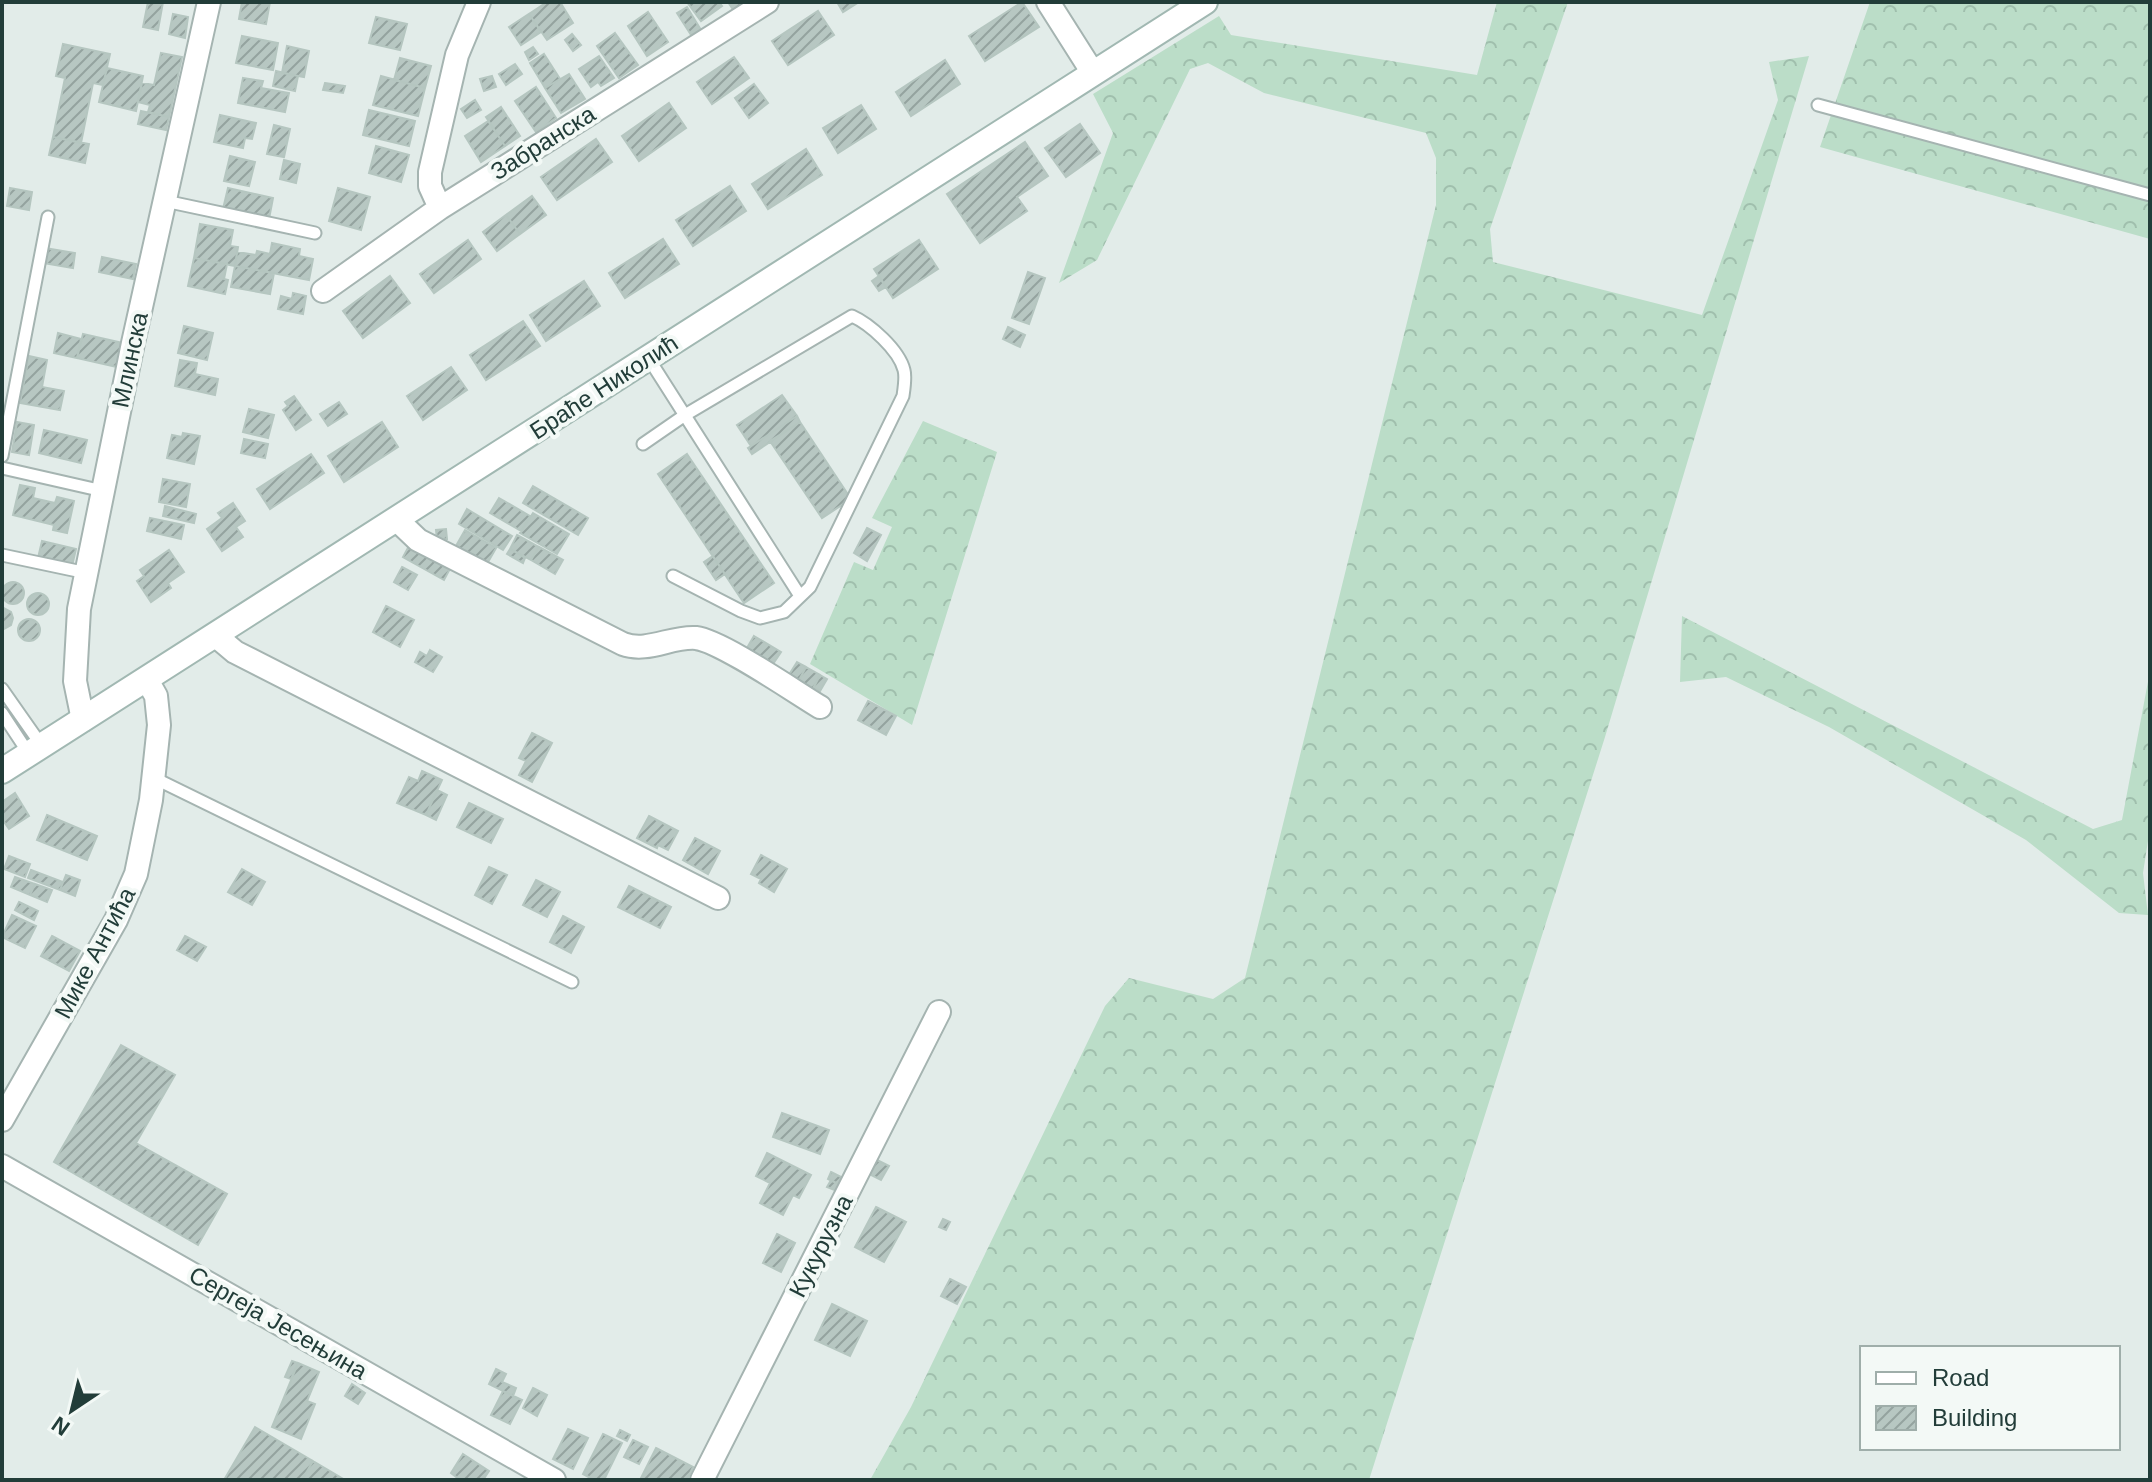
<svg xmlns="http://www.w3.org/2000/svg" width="2152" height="1482" font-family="Helvetica,sans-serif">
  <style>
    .forest { fill: url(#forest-crowns) }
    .building { fill: url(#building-hatch); stroke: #b5c6c0; stroke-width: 2 }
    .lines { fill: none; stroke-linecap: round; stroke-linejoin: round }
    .lane-casing { stroke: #a5b4b1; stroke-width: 15 }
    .street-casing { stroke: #a5b4b1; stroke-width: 26 }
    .secondary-casing { stroke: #a1b8b2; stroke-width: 28 }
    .lane { stroke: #fff; stroke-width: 11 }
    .street { stroke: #fff; stroke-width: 22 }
    .secondary { stroke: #fff; stroke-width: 24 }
    .labels { text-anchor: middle; stroke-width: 8; stroke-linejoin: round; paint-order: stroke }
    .street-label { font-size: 24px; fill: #223d39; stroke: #f3f9f6 }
  </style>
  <defs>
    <pattern id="forest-crowns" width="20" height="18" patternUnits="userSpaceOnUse" patternTransform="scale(2)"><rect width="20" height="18" fill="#bbddc8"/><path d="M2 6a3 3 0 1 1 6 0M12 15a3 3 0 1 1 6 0" fill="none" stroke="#a0bfad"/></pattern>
    <pattern id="building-hatch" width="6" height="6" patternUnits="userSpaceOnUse" patternTransform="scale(2)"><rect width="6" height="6" fill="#b7c7c2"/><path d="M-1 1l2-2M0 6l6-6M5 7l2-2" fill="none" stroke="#94a39f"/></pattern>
  </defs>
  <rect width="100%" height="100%" fill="#e2ece9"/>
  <path class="forest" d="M1497 2H1568L1490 229 1493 262 1702 315 1778 100 1769 62 1809 56 1605 737 1369 1480H870L911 1407 1105 1006 1129 978 1213 999 1245 978 1436 205V158L1426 133 1264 93 1208 63 1190 69 1097 260 1059 283 1113 133 1093 94 1219 16 1231 35 1477 75Z
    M1870 2H2150V239L1820 147Z
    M923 421 997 452 912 725 810 664 854 562 873 570 892 527 872 518Z
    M1682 616 2093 829 2122 820 2150 671V828L2143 873 2148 915 2119 913 2026 840 1829 727 1726 677 1680 682Z"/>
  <path class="building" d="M148 2H163L158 30 143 27Z
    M242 2H270L266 24 239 19Z
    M547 2H560L573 23 547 40 529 14Z
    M687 2H719L722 6 701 21Z
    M728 2H747L734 11Z
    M837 2H859L843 12Z
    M1022 2 1039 27 985 61 969 36Z
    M687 7 704 35 695 41 677 13Z
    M818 11 834 35 788 65 772 41Z
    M648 12 668 42 647 56 628 26Z
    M173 14 188 17 185 38 169 34Z
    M529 14 541 32 521 45 509 27Z
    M376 17 407 24 400 50 369 43Z
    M615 33 638 65 619 78 597 46Z
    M572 34 581 45 573 51 565 40Z
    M242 36 278 43 273 70 236 63Z
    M63 44 110 54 103 85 93 83 81 143 53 137 65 78 56 76Z
    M287 46 309 51 304 77 282 73Z
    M533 47 538 54 529 60 525 52Z
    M161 53 182 57 169 117 148 112 150 105 138 102 142 83 154 85Z
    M544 54 560 79 545 88 530 63Z
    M599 56 614 78 601 86 598 82 591 87 579 69Z
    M734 57 749 78 712 104 697 82Z
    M400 58 431 66 425 88 394 80Z
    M945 60 960 84 911 116 896 92Z
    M515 64 522 74 506 85 499 74Z
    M107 68 143 76 136 111 99 102Z
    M276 71 298 76 295 91 273 86Z
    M569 74 585 99 561 113 545 88Z
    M381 76 425 88 418 116 373 105Z
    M492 76 496 87 484 91 480 79Z
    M243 78 263 81 261 88 289 93 285 112 238 103Z
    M325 83 345 86 343 93 323 90Z
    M754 84 768 103 749 118 735 98Z
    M536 87 556 118 536 132 515 101Z
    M475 100 481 110 467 118 461 109Z
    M669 103 686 128 639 161 622 136Z
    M861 105 876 129 838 153 823 128Z
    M501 107 520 136 505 146 486 117Z
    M369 110 415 121 409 146 363 135Z
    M141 111 169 117 166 130 138 124Z
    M220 115 256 123 252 139 245 138 243 148 214 142Z
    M488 121 505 146 481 162 465 136Z
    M1080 124 1100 153 1066 177 1045 148Z
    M274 125 290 129 284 157 267 154Z
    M53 137 89 144 85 163 49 155Z
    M596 139 612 162 557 200 541 177Z
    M1025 142 1048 176 1017 197 1027 211 980 243 947 194Z
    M376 146 409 155 401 182 369 173Z
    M806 149 822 175 768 209 752 184Z
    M230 156 255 162 249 186 224 181Z
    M284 160 300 164 296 183 280 179Z
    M730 186 746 211 693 246 676 220Z
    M10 188 32 192 29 210 7 206Z
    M228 188 273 198 269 219 223 209Z
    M338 188 370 197 361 230 329 221Z
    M532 196 546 215 520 234 506 215Z
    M506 215 520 234 497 251 483 232Z
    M200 224 233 230 230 246 238 247 235 266 194 258Z
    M663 239 679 264 625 298 609 273Z
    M468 240 481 259 434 293 420 274Z
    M919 240 938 269 893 298 874 269Z
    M272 243 300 249 299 256 313 259 309 280 235 266 237 252 256 255 257 251 270 254Z
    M45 248 75 253 73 268 43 263Z
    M102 257 136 264 133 279 99 272Z
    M194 258 227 264 224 279 228 280 225 294 188 286Z
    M235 266 274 273 270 294 231 287Z
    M1028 272 1045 278 1029 324 1012 318Z
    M390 276 410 303 363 338 343 311Z
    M879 276 886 287 879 291 872 281Z
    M584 281 600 306 546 341 530 315Z
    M293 293 306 296 303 314 278 309 281 296 292 299Z
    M523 321 540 346 486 380 470 355Z
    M184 326 213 333 207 360 178 353Z
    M1008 327 1025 335 1020 347 1003 339Z
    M58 333 81 339 77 358 54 353Z
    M83 334 123 343 117 367 77 358Z
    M29 356 47 360 42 387 64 391 60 410 20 403Z
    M180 360 197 363 195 374 218 379 215 395 175 386Z
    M451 367 467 390 423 420 407 396Z
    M782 395 797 416 751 446 737 425Z
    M294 396 311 420 296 430 283 410 288 406 285 402Z
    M339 402 347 414 328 426 320 414Z
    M249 409 274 415 268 438 243 432Z
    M797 416 800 422 752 454 748 448Z
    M17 422 34 425 29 455 12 452Z
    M382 422 398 447 344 482 328 456Z
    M800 422 851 499 822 518 770 441Z
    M44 430 87 440 81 463 39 453Z
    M183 433 200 436 194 464 167 458 172 435 182 437Z
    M244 439 268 444 265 458 241 453Z
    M311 454 324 473 270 509 257 489Z
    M687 454 774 583 744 603 658 474Z
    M163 479 190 484 186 507 159 502Z
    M20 485 35 488 33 498 55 503 57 497 74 501 67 533 53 530 54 525 13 515Z
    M533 486 588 518 578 535 523 503Z
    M499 498 530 516 521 531 490 513Z
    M233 503 245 521 236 527 243 537 222 551 207 529 222 518 218 513Z
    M165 506 196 514 194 523 163 516Z
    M467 509 512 536 503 550 459 524Z
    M533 513 569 534 557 554 520 533Z
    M150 518 184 525 181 539 147 531Z
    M867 528 881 535 867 561 854 553Z
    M446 529 447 539 437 540 436 530Z
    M465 530 496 548 487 564 456 546Z
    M517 535 539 547 531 560 510 549Z
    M42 541 76 549 72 566 38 558Z
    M411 542 452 565 444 580 403 557Z
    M539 547 563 560 555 574 531 560Z
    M510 549 525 558 523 563 507 554Z
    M169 550 184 572 168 583 171 588 151 602 137 581 144 576 140 570Z
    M713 556 725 574 716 580 704 562Z
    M402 567 417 575 408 590 394 582Z
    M2 593a11 11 0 1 1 22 0a11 11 0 1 1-22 0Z
    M27 604a11 11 0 1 1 22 0a11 11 0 1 1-22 0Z
    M386 606 414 620 400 647 373 632Z
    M2 607 11 612 13 618 11 625 2 630Z
    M18 630a11 11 0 1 1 22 0a11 11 0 1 1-22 0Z
    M754 636 781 652 769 670 743 655Z
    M430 650 442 657 433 672 415 662 420 652 427 656Z
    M797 662 806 667 797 684 787 678Z
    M806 667 820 675 811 692 797 684Z
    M820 675 827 679 820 691 814 687Z
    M868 701 896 716 886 735 858 720Z
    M532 733 552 743 532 782 519 775 526 761 519 758Z
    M422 771 442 780 426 815 397 803 409 777 418 781Z
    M437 790 447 795 436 820 426 815Z
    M15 793 29 816 9 829 2 819V802Z
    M469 803 503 819 491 843 457 827Z
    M47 815 97 836 87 860 37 840Z
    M649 816 678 831 668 850 658 845 657 848 637 838Z
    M695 838 720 851 708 874 683 860Z
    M761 855 787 869 774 892 759 883 761 879 751 874Z
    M9 856 30 864 25 877 4 869Z
    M489 867 507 875 492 904 475 895Z
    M242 869 265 882 252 905 228 892Z
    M31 870 63 882 60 890 28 878Z
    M66 875 80 880 75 896 60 890Z
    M15 877 35 884 30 895 11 887Z
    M536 880 560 892 547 917 523 905Z
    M35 884 52 890 47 902 30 895Z
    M629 886 671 907 660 928 618 907Z
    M19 902 38 911 34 920 15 910Z
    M12 915 36 926 25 948 2 937Z
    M563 916 584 927 571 953 550 942Z
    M52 936 80 951 69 971 41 956Z
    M185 936 206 947 197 961 177 950Z
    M121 1045 175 1075 136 1143 227 1194 198 1245 54 1162Z
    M782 1113 829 1130 820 1154 773 1137Z
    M767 1153 811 1175 799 1198 793 1195 783 1215 760 1203 770 1183 756 1176Z
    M877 1160 889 1166 881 1180 867 1173Z
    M831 1172 843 1178 840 1185 828 1179Z
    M831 1180 840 1185 837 1191 827 1187Z
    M876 1207 906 1222 884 1262 855 1247Z
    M943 1219 950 1222 946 1230 939 1227Z
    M777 1234 795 1243 781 1272 763 1263Z
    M950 1279 966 1287 957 1304 941 1296Z
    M832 1304 867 1321 850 1356 815 1340Z
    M292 1361 298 1363 291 1379 285 1377Z
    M298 1363 319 1372 307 1401 315 1404 301 1439 272 1427Z
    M496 1369 506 1374 502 1382 516 1388 513 1396 489 1384Z
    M352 1384 365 1393 358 1404 345 1396Z
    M533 1388 547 1395 537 1416 523 1408Z
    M503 1391 522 1400 510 1424 491 1415Z
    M255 1427 313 1461 302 1480H224Z
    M568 1429 588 1438 573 1469 553 1459Z
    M620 1430 630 1435 627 1441 617 1436Z
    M603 1434 622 1443 604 1480H594L583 1474Z
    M633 1440 648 1447 639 1464 624 1457Z
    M656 1448 693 1467 687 1480H640Z
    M463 1454 489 1471 483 1480H460L451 1473Z
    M313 1461 345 1480H302Z"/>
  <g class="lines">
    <defs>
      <path id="lane" d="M1818 105 2150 195
        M165 201 315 233
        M649 359 800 596
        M643 444 685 415 852 316C870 324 899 350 904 370 906 377 904 389 903 396L810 587 784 612 760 618 741 611 673 576
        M2 456 48 217
        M2 468 103 491
        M2 555 87 573
        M2 689 42 746
        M2 713 29 754
        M154 778 572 982"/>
      <path id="street" d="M1048 2 1093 73
        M440 208 430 186V172L457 55 479 2
        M323 291 440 208 767 2
        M397 520 418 540 623 644C648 653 671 636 696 638 721 641 795 692 820 707
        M216 636 235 652 718 898
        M83 720 75 681 79 609 133 343 209 2
        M2 1120 116 920 136 874 151 800 159 725 156 696 147 680
        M2 1166 554 1480
        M702 1480 939 1012"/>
      <path id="secondary" d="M2 771 1205 2"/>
    </defs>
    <use href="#lane" class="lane-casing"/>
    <use href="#street" class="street-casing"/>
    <use href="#secondary" class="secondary-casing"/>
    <use href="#lane" class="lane"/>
    <use href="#street" class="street"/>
    <use href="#secondary" class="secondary"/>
  </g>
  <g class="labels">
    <g class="street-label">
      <text transform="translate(543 143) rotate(-32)" y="8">Забранска</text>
      <text transform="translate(130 360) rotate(-78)" y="8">Млинска</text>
      <text transform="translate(604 387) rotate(-33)" y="8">Браће Николић</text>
      <text transform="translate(95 953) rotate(-62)" y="8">Мике Антића</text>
      <text transform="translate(821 1246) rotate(-63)" y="8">Кукурузна</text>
      <text transform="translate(278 1323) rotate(30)" y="8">Сергеја Јесењина</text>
    </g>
  </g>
  <rect width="2152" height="1482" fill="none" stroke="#223d39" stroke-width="8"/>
  <rect x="1860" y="1346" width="260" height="104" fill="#f3f9f6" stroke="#9faeaa" stroke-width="2"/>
  <rect x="1876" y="1372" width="40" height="12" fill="#ffffff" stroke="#9faeaa" stroke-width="2"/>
  <text x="1932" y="1386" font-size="24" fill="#223d39">Road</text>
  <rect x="1876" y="1406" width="40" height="24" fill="url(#building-hatch)" stroke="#9faeaa" stroke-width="2"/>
  <text x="1932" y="1426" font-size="24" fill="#223d39">Building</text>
  <g transform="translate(72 1410) rotate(215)" stroke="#f3f9f6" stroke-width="6" paint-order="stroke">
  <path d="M0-6L14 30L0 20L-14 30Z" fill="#223d39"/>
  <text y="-12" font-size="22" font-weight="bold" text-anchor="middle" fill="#223d39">N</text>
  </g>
</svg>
